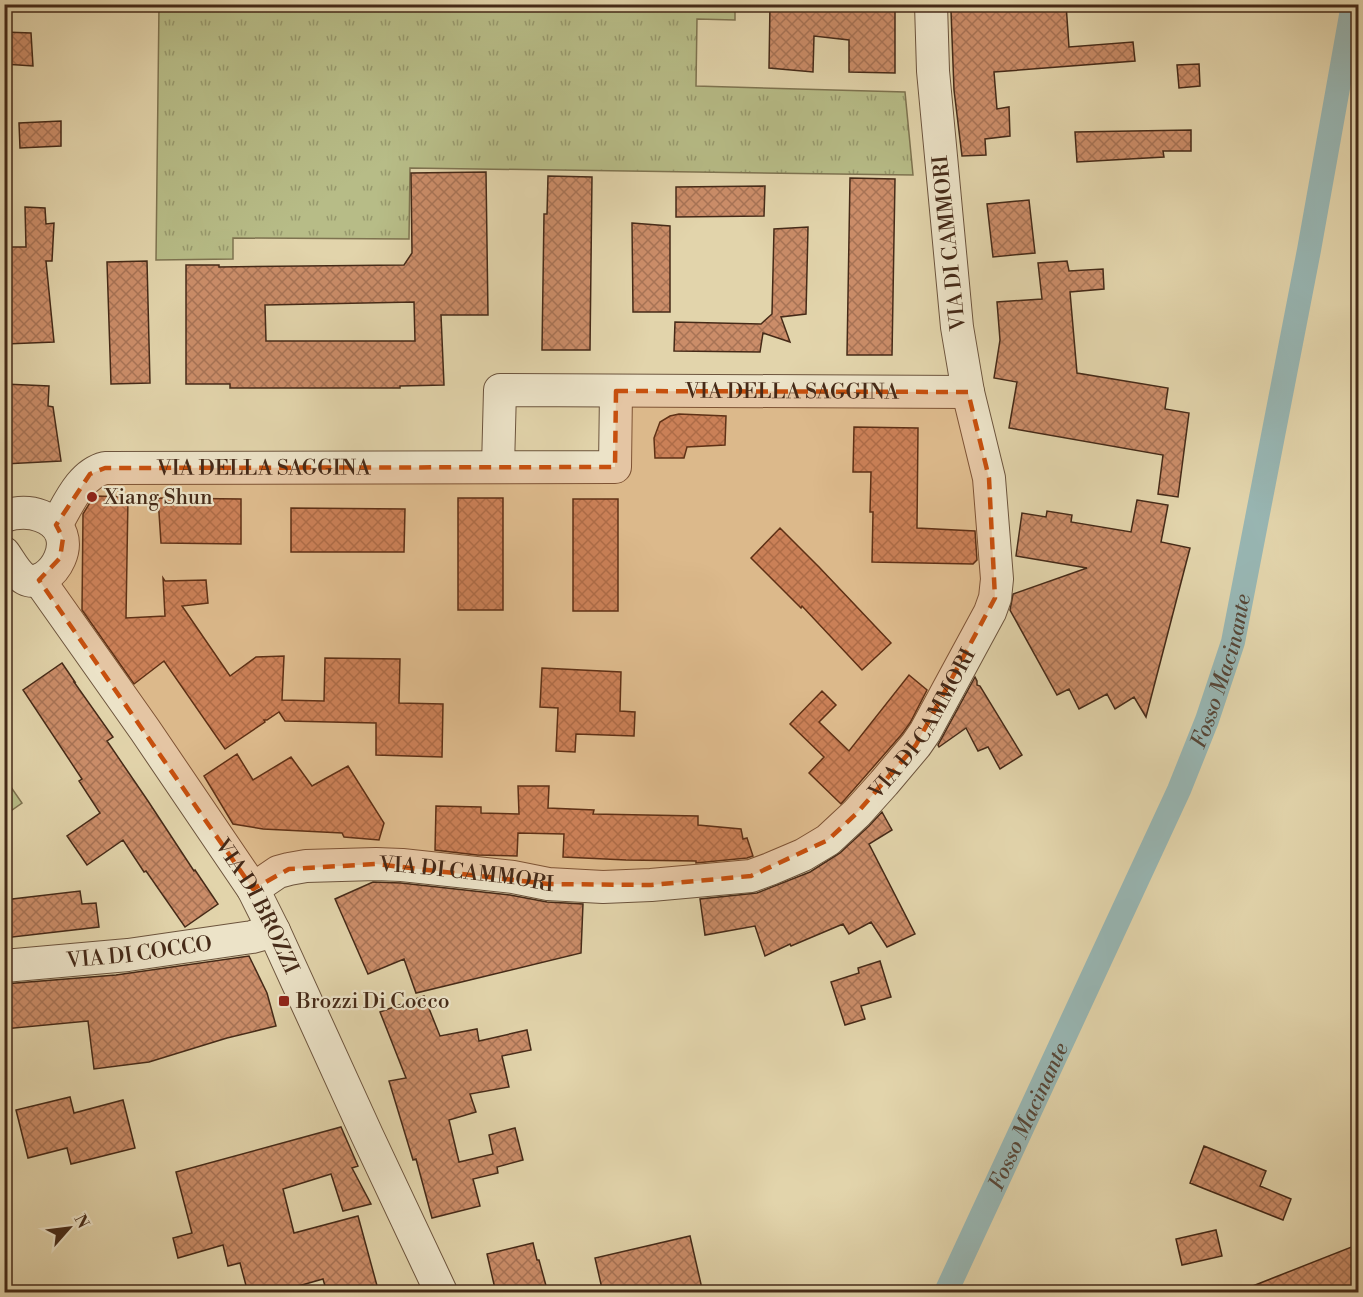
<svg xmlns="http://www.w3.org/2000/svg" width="1363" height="1297" font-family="'Libre Bodoni',serif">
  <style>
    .grass { fill: #b7bc87; stroke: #7e7350; stroke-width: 1.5 }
    .park { fill: url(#park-tufts); stroke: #7e7350; stroke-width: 1.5 }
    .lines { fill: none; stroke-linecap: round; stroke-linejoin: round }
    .canal { stroke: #98b6b3; stroke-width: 24 }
    .building { fill: url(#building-cross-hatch); stroke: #452a18; stroke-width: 1.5; fill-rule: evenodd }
    .minor-casing { stroke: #6c543d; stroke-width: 34 }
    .minor { stroke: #ece3c8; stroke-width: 32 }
    .marked { fill: #c7500e; fill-opacity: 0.2; stroke: #c7500e; stroke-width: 4.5; stroke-dasharray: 12 8; stroke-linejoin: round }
    .poi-dot { fill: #8f2418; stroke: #ece3c8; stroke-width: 2 }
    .labels { text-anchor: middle; stroke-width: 4.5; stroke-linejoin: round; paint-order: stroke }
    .street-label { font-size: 21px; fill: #452a18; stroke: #ece3c8 }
    .poi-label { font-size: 21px; fill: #452a18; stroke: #ece3c8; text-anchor: start }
    .water-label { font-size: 22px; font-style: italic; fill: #564637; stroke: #ece3c8 }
  </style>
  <defs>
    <pattern id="park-tufts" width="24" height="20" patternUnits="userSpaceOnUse" patternTransform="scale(1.5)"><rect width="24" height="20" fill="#b7bc87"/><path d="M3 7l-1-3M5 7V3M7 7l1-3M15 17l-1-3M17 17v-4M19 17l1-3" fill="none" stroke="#97996d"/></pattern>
    <pattern id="building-cross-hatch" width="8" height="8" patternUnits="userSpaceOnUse" patternTransform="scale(1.5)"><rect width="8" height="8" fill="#cb8d69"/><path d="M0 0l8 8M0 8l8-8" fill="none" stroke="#a77355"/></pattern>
  </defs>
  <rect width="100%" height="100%" fill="#e2d4ab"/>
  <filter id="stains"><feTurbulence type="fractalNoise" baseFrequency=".00333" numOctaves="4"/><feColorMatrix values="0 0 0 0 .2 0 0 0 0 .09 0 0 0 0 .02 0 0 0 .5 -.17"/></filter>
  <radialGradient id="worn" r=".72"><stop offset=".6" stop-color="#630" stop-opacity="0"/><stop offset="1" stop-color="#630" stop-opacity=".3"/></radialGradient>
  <path class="grass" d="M4 777 22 803 5 815H4Z"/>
  <path class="park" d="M159 5H735V20L697 19 696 86 905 92 913 175 410 168 409 239 233 238V259L156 260Z"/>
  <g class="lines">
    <path class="canal" id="s1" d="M946 1292 1179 790 1207 720 1233 642 1309 250 1353 4"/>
  </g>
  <path class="building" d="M770 4H895V73L849 72V40L814 36 813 72 769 68Z
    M995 4H1066L1069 47 1133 42 1135 61 994 72 997 109 1009 107 1010 136 985 139 986 155 962 156 954 90 951 11 996 8Z
    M4 32 31 33 33 66 4 64Z
    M1199 64 1200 86 1179 88 1177 65Z
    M61 121V146L20 148 19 123Z
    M1191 130V151H1163L1164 157 1077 162 1075 132Z
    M486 172 488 315H441L444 385 400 386V388H230V384H186V265H219V267L404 265 412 253 411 173ZM414 302 415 341H266L265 305Z
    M548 176 592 177 590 350H542L544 214H547Z
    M850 178 895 179 892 355H847Z
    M765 186 764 216 676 217V187Z
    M1029 200 1035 253 993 257 987 204Z
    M25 207 45 208 46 224 54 223 52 261H46L54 342 6 344 4 247H26Z
    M632 223 670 226V312H633Z
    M808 227 806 314 781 317 790 342 763 333 760 352 674 351 675 322 761 324 772 314 774 229Z
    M147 261 150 383 111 384 107 262Z
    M1067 261 1069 271 1103 269 1104 289 1070 292 1077 373 1168 388 1165 409 1189 413 1178 497 1158 494 1163 455 1009 428 1017 382 994 378 1000 340 997 302 1042 299 1038 263Z
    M4 384 49 386 48 406 53 407 61 461 4 464Z
    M679 414 726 416 725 445 687 447 684 458H655L654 438 660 422 670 416Z
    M854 427 918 428 917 528 975 531 977 560 973 564 872 562 873 512H870L871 472H853Z
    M94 496 128 497 126 618 165 616 163 578 165 581 206 580 208 603 182 606 230 676 256 657 284 656 282 700 324 701 325 658 400 659 399 703 443 704 442 757 376 755V723L285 721 279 712 267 720H264L265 722 225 749 164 661 134 684 82 610 83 514Z
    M158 498 241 499V544L161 543Z
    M458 498H503V610H458Z
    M573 499H618V611H573Z
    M1137 500 1168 505 1161 542 1190 548 1146 717 1134 697 1115 709 1107 694 1079 709 1069 689 1057 695 1010 610 1013 594 1087 568 1016 556 1022 513 1046 517 1047 511 1072 515 1071 522 1131 532Z
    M291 508 405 509 404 552H291Z
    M780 528 819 567 891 643 862 670 802 606 801 608 751 558Z
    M62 663 75 682H74L113 737 107 741 148 801 194 871 195 870 218 904 185 927 146 871 144 872 123 840 87 865 67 836 100 813 79 781 82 779 23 690Z
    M542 668 621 672 620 711 635 712 634 736 576 734 575 752 556 751 558 708 540 707Z
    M909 675 927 690 910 723 902 734 841 804 809 773 824 757 790 724 822 691 836 705 819 722 849 751Z
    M975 677 977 681V685L980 686 1022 755 1000 769 988 747 978 751 966 728 939 747 938 745Z
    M237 754 253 780 291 757 312 786 348 766 384 823 379 840 344 837 342 833 263 829 233 824 204 776Z
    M518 786H549L548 808 594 810 593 814 698 816V825L741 829 743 839 747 838 753 856 747 858 696 863V861L626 860 563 857 564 834 518 833 517 856 477 855 435 850 436 806 481 807V813L519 814Z
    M882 812 892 830 869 844 915 934 887 947 871 922 849 934 843 924 791 946 790 944 765 956 755 926 705 935 700 899 757 893 810 872 840 853 869 826Z
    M373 882 401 883 510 895 547 902 583 904 581 953 416 993 404 959 368 974 335 899Z
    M80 891 82 904 96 903 99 927 4 938V900Z
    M249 956 267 993 276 1026 227 1038 149 1062 94 1069 88 1021 4 1029V984L116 975Z
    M880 961 891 997 861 1006 865 1019 845 1025 831 982 859 973 858 968Z
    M424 996 440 1036 477 1029 479 1041 527 1030 531 1050 502 1056 509 1087 470 1094 476 1112 449 1120 459 1162 493 1154 489 1135 515 1128 523 1160 497 1167 498 1173 473 1179 480 1206 432 1218 416 1159 413 1160 389 1081 406 1078 380 1012Z
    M70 1097 74 1113 123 1100 135 1148 71 1164 67 1148 28 1158 16 1110Z
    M341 1127 358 1166 352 1168 371 1204 343 1211 331 1174 283 1189 294 1233 358 1216 379 1293H327L323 1279 274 1293H248L240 1263 228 1266 223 1245 178 1258 173 1238 192 1233 176 1172Z
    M1204 1146 1266 1171 1260 1186 1291 1199 1283 1220 1190 1183Z
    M1216 1230 1222 1256 1182 1265 1176 1239Z
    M690 1236 703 1293H603L595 1258Z
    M533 1243 537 1260H539L548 1293H496L487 1254Z
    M1359 1244V1293H1240V1291Z"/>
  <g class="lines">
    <defs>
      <g id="minor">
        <path id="s2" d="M498 467 500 390 968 392"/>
        <path d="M4 516C17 512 28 511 41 516 87 533 50 592 25 579 16 574 10 561 4 553"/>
        <path id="s3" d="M56 525C68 505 80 474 105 468L615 467 616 391"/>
        <path id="s4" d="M39 580 145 730 253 889 274 931 367 1135 441 1292"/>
        <path id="s5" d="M253 889 278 872 289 869 306 866 376 864 402 865 513 877 548 884 603 887 651 885 751 876 770 869 803 855 828 840 857 813 884 783 916 745 925 732 990 612 995 598 997 579 989 478 968 392 957 327 933 71 931 4"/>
        <path id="s6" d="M4 966 128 955 252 937 274 931"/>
      </g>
    </defs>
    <use href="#minor" class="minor-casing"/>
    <use href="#minor" class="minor"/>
  </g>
  <path class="marked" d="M616 391 968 392 989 478 995 598 916 745 857 813 828 840 751 876 651 885 548 884 376 864 289 869 253 889 39 580 60 558 63 538 56 525 90 474 105 468 615 467Z"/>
  <g class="poi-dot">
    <circle cx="92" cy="497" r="6"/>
    <rect x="278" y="995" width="12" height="12" rx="3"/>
  </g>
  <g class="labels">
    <g class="street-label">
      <text transform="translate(949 243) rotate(-96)" y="7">VIA DI CAMMORI</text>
      <text dy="7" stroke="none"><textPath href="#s2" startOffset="369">VIA DELLA SAGGINA</textPath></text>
      <text dy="7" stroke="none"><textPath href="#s3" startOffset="236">VIA DELLA SAGGINA</textPath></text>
      <text dy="7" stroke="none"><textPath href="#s5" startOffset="742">VIA DI CAMMORI</textPath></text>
      <text dy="7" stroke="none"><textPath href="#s5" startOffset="220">VIA DI CAMMORI</textPath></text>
      <text dy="7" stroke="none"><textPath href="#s4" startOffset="393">VIA DI BROZZI</textPath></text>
      <text dy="7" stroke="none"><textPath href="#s6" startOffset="136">VIA DI COCCO</textPath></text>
    </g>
    <g class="poi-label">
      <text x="104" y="504">Xiang Shun</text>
      <text x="296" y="1008">Brozzi Di Cocco</text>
    </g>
    <g class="water-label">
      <text dy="8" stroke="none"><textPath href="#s1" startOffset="680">Fosso Macinante</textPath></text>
      <text dy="8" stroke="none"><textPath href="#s1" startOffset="194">Fosso Macinante</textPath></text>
    </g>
  </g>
  <rect width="1363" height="1297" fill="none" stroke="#e2d4ab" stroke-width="24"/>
  <rect x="6" y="6" width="1351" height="1285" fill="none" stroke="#452a18" stroke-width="3"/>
  <rect x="12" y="12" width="1339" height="1273" fill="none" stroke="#452a18" stroke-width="1.5"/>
  <g transform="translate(69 1228) rotate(62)" stroke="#ece3c8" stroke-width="4.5" paint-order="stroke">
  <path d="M0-4.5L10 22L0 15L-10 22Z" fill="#452a18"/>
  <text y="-9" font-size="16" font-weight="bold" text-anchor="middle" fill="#452a18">N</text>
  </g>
  <rect width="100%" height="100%" filter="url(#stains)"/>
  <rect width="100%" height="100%" fill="url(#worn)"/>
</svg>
